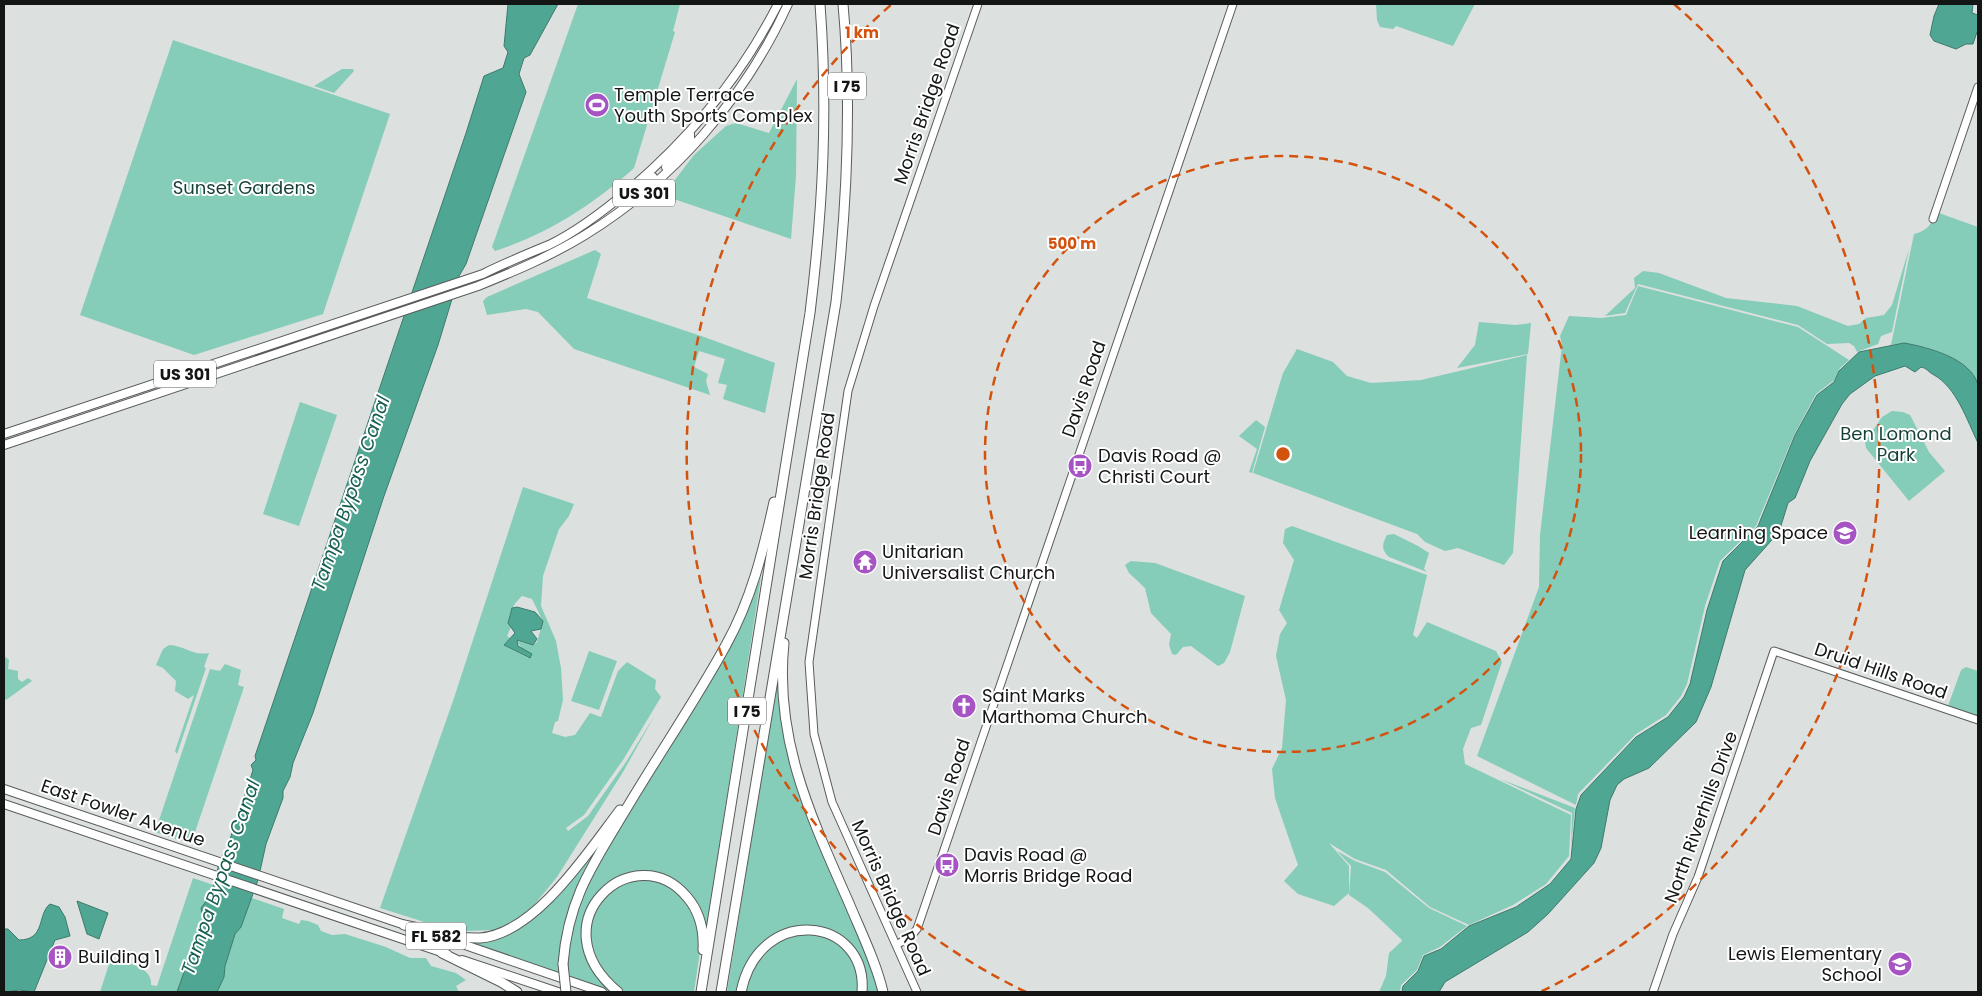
<svg xmlns="http://www.w3.org/2000/svg" width="1982" height="996" font-family="Poppins,sans-serif">
  <style>
    .green { fill: #85ccb9; fill-rule: evenodd }
    .water { fill: #4fa793; stroke: #3d7b6d }
    .lines { fill: none; stroke-linecap: round; stroke-linejoin: round }
    .secondary-casing { stroke: #595c5b; stroke-width: 9 }
    .primary-casing { stroke: #595c5b; stroke-width: 10 }
    .highway-casing { stroke: #595c5b; stroke-width: 11 }
    .secondary { stroke: #fff; stroke-width: 7 }
    .primary { stroke: #fff; stroke-width: 8 }
    .highway { stroke: #fff; stroke-width: 9 }
    .highway-bridge-casing { stroke: #595c5b; stroke-width: 11; stroke-linecap: butt }
    .highway-bridge { stroke: #fff; stroke-width: 9 }
    .ring { fill: none; stroke: #d3520d; stroke-width: 2.5; stroke-dasharray: 9 6 }
    .labels { text-anchor: middle; stroke-width: 4; stroke-linejoin: round; paint-order: stroke }
    .shield { fill: #fff; stroke: #5a5b5b; stroke-width: 1 }
    .shield-label { font-size: 16px; font-weight: bold; fill: #141515 }
    .poi-label { font-size: 18px; fill: #141515; stroke: #fff; text-anchor: start }
    .street-label { font-size: 18px; fill: #141515; stroke: #fff }
    .park-label { font-size: 18px; fill: #153e35; stroke: #fff }
    .water-label { font-size: 19px; font-style: italic; fill: #175e50; stroke: #fff }
    .centre { fill: #d3520d; stroke: #fff; stroke-width: 2.5 }
    .ring-label { font-size: 15px; text-anchor: middle; font-weight: bold; fill: #d3520d; stroke: #fff; stroke-width: 4; stroke-linejoin: round; paint-order: stroke }
  </style>
  <rect width="100%" height="100%" fill="#dce0de"/>
  <path class="green" d="M578 4H680L673 31 675 32 634 168C594 204 548 234 495 251L492 247Z
    M1376 4H1475L1453 46 1396 26 1393 29 1380 27 1377 20Z
    M173 40 390 114 323 314 194 355 80 315Z
    M342 69H353L354 71 334 93 314 86Z
    M797 79 796 176 791 239 668 197 661 198 694 155 726 126 736 123 769 133Z
    M1936 212 1978 227V384C1959 355 1926 342 1891 345L1914 234C1927 231 1932 224 1936 212Z
    M1909 249 1892 332 1881 336 1878 344 1857 352 1854 346 1849 343 1827 344 1798 325 1638 284 1625 313 1605 316 1635 288 1634 278 1643 271 1659 273 1726 298 1797 306 1848 326 1859 324 1866 318 1884 315 1892 305Z
    M595 250 601 254 587 298 704 337 775 363 765 413 723 399 727 385 718 383 725 359 699 351 694 367 708 374 706 381 710 395 574 349 538 312 526 309 487 315 483 301 487 297Z
    M1638 286 1798 327 1849 360 1840 368 1834 380 1816 394 1794 435 1756 526 1720 561 1705 606 1687 684 1681 696 1666 715 1636 734 1578 794 1576 805 1477 756 1539 587 1540 535 1562 345 1560 336 1569 316 1601 318 1626 315Z
    M1479 322 1515 325 1531 323 1528 354 1457 368 1475 345Z
    M1297 349 1333 362 1347 376 1371 383 1421 380 1527 355 1513 553 1504 565 1458 548 1445 551 1425 542 1417 534 1253 473 1283 373Z
    M300 402 337 415 299 526 263 514Z
    M1892 411 1903 412 1910 415 1929 452 1945 471 1909 501 1866 448 1865 442 1882 417Z
    M1256 420 1265 427 1252 473 1249 472 1257 449 1239 436Z
    M523 487 574 504 569 516 559 529 543 576 541 606 556 641 561 668 563 700 558 721 555 722 552 733 565 737 575 735 590 713 601 717 618 671 627 662 656 680 655 689 661 697 623 760 584 815 566 828 568 831 588 816 626 762 655 715 623 772 557 877 526 915 495 930 463 931 437 926 380 908 453 701ZM522 596 532 599 543 621 537 642 533 645 517 641 522 649 532 654V656L528 658 504 645 510 638 507 636 511 627 508 623C510 611 513 604 522 596Z
    M1292 526 1427 575 1413 635 1417 638 1427 622 1496 651 1502 662 1481 725 1471 728 1463 749 1465 764 1571 815 1569 856 1546 884 1513 905 1469 925 1430 907 1386 870 1355 859 1329 843 1349 866V893L1334 906 1298 894 1284 881 1298 865 1275 798 1272 769 1282 748 1286 700 1276 656 1280 634 1287 623 1279 610 1294 560 1283 543 1285 529Z
    M1394 534 1418 546 1429 553 1424 569 1427 572 1389 557C1381 550 1382 544 1387 535Z
    M1131 561 1155 563 1245 596 1230 652 1224 663 1218 666 1191 646 1183 647 1176 655 1172 654 1169 645 1171 634 1151 613 1145 588 1129 573 1125 565Z
    M761 577 706 932 697 909 655 876 605 888 584 938 611 989 608 991 567 976V946L586 883 734 640Z
    M169 645C186 646 191 656 209 653L204 667 206 668 177 754 175 751 194 695 188 699 175 691 176 681 163 668 156 665 163 649Z
    M589 651 617 661 599 710 571 701Z
    M4 656 9 660 8 669 18 671V679L22 682 28 678 32 681 6 700 4 699Z
    M225 664 241 670 238 685 244 687 191 844 155 832 210 669 220 671Z
    M1966 667 1978 671V718L1948 706 1961 670Z
    M778 672 784 735 794 778 881 992H864L853 952 822 930 770 939 738 992H727Z
    M1500 779 1575 808 1571 848 1572 813Z
    M603 836C576 883 559 918 559 973L466 941 518 928Z
    M1337 851 1355 861 1385 872 1429 908 1467 926 1440 947 1423 955 1417 970 1401 985 1400 992H1379L1386 976 1389 953 1402 941 1401 939 1368 908 1349 895 1351 866Z
    M193 878 284 909 282 918 299 924 301 920 308 921 318 925 321 931 332 935 345 934 386 947 410 958H426L431 966 456 973 466 980 456 986 459 992H100L111 958C125 963 153 966 151 985L157 986Z
    M634 878 662 881 691 905 702 938 694 992H621L602 975 587 929 602 896Z
    M818 933C852 950 854 956 860 992H744L757 958 784 936Z"/>
  <path class="water" d="M508 4H558L530 55 524 58 519 74 526 92 466 264 459 276 438 345 384 496 313 713 293 763 290 777 283 791V798L266 844 258 880 241 927 235 934 225 966 224 977 217 992H177L203 919 201 908 211 895 220 860 228 846 235 823 242 818 240 810 253 770 251 765 256 760 255 756 466 133 484 76 503 68 508 52 504 46Z
    M1939 4H1973L1972 13 1978 15V29L1973 44H1966L1956 49 1934 41 1930 35 1934 16Z
    M1904 343C1927 347 1971 358 1978 385 1982 397 1978 428 1978 443 1967 420 1956 387 1934 375 1928 372 1927 368 1921 367L1915 372 1905 366 1875 376 1850 394 1842 404 1810 461 1795 498 1788 503 1779 532 1745 570 1711 687 1696 722 1649 768 1624 779 1617 785 1610 800 1601 848 1594 863 1548 914 1528 932 1445 982 1439 992H1402L1403 986 1418 971 1424 956 1441 949 1469 926 1516 907 1550 884 1571 859 1576 809 1581 795 1636 737 1668 717 1684 697 1690 684 1707 610 1723 561 1758 526 1795 435 1817 395 1834 382 1839 371 1859 352Z
    M517 607 535 612 543 621 541 629 531 631 537 639 533 645 517 640 518 646 532 654 530 658 504 645 515 633 508 623 512 608Z
    M77 901 108 913 99 939 87 934Z
    M50 904 59 907 65 917 70 936 55 940 34 992 19 990 6 992 4 990V929H8L19 940C46 940 37 914 50 904Z"/>
  <g class="lines">
    <defs>
      <path id="secondary" d="M1933 219 1978 87
        M896 945 910 937 917 929 1233 4
        M917 992 832 802 814 734 809 662 848 391 874 306 978 4
        M1653 992 1673 934 1698 877 1774 651 1978 720"/>
      <path id="primary" d="M666 167 690 141V134
        M641 196 639 190 653 177
        M4 434 483 274C505 263 527 254 549 245 578 231 605 210 630 189 692 136 741 77 778 4
        M4 445 478 286C515 271 551 256 585 235 673 181 745 98 788 4
        M4 789 408 926
        M4 804 447 954
        M436 935 602 992
        M462 960 558 992"/>
      <path id="highway" d="M784 643C774 739 811 817 849 903 861 932 876 962 883 992
        M404 925C429 929 455 939 480 938 535 934 588 852 620 810
        M442 953 501 982 517 992
        M563 964C568 899 593 864 625 811 658 755 695 702 726 645 751 600 763 552 774 502
        M618 992C535 923 634 834 687 897 700 912 704 931 703 950
        M701 992 810 313C823 207 828 111 820 4
        M721 992 836 302C847 203 852 103 843 4
        M741 992C759 903 868 916 862 992"/>
    </defs>
    <use href="#secondary" class="secondary-casing"/>
    <use href="#primary" class="primary-casing"/>
    <use href="#highway" class="highway-casing"/>
    <use href="#secondary" class="secondary"/>
    <use href="#primary" class="primary"/>
    <use href="#highway" class="highway"/>
    <defs>
      <path id="highway-bridge" d="M563 964 566 992"/>
    </defs>
    <use href="#highway-bridge" class="highway-bridge-casing"/>
    <use href="#highway-bridge" class="highway-bridge"/>
  </g>
  <g class="ring">
    <circle cx="1283" cy="454" r="298"/>
    <path d="M1026 992A596 596 0 0 1 892 4M1674 4A596 596 0 0 1 1540 992"/>
  </g>
  <defs>
    <symbol id="stadium-disc" viewBox="-11 -11 22 22"><circle r="9.5" fill="#a654c4" stroke="#fff"/><path d="M0-5a6.5 5 0 1 0 0 10a6.5 5 0 1 0 0-10ZM-3.5-1.8h7v3.6h-7Z" fill="#fff"/></symbol>
    <symbol id="bus-disc" viewBox="-11 -11 22 22"><circle r="9.5" fill="#a654c4" stroke="#fff"/><path d="M-5-6H5V4H4V6H2V4H-2V6H-4V4H-5ZM-3.5-4V0h7V-4ZM-3.5 1.2v1.5H-2V1.2ZM2 1.2v1.5H3.5V1.2Z" fill="#fff"/></symbol>
    <symbol id="school-disc" viewBox="-11 -11 22 22"><circle r="9.5" fill="#a654c4" stroke="#fff"/><path d="M0-5L7-2L0 1L-7-2ZM-4 1L0 2.5L4 1V4Q0 6-4 4Z" fill="#fff"/></symbol>
    <symbol id="temple-disc" viewBox="-11 -11 22 22"><circle r="9.5" fill="#a654c4" stroke="#fff"/><path d="M0-6L5-2H3V0L6.5 2.5H4V6H1.5V3h-3V6H-4V2.5H-6.5L-3 0V-2H-5Z" fill="#fff"/></symbol>
    <symbol id="church-disc" viewBox="-11 -11 22 22"><circle r="9.5" fill="#a654c4" stroke="#fff"/><path d="M-1.2-6h2.4v3.5h3.3v2.4h-3.3V6h-2.4V-.1h-3.3v-2.4h3.3Z" fill="#fff"/></symbol>
    <symbol id="building-disc" viewBox="-11 -11 22 22"><circle r="9.5" fill="#a654c4" stroke="#fff"/><path d="M-4-6H4V6H1V3H-1V6H-4ZM-2.5-4.3h1.7v1.8h-1.7ZM.8-4.3h1.7v1.8H.8ZM-2.5-1h1.7V.8h-1.7ZM.8-1h1.7V.8H.8Z" fill="#fff"/></symbol>
  </defs>
  <g fill-rule="evenodd">
    <use href="#stadium-disc" x="583" y="91" width="28" height="28"/>
    <use href="#bus-disc" x="1066" y="452" width="28" height="28"/>
    <use href="#school-disc" x="1831" y="519" width="28" height="28"/>
    <use href="#temple-disc" x="851" y="548" width="28" height="28"/>
    <use href="#church-disc" x="950" y="692" width="28" height="28"/>
    <use href="#bus-disc" x="933" y="851" width="28" height="28"/>
    <use href="#building-disc" x="46" y="943" width="28" height="28"/>
    <use href="#school-disc" x="1886" y="950" width="28" height="28"/>
  </g>
  <g class="labels">
    <g class="shield">
      <rect x="828" y="72.5" width="38" height="27" rx="4"/>
      <rect x="613" y="179.5" width="62" height="27" rx="4"/>
      <rect x="154" y="360.5" width="62" height="27" rx="4"/>
      <rect x="728" y="697.5" width="38" height="27" rx="4"/>
      <rect x="406" y="922.5" width="60" height="27" rx="4"/>
    </g>
    <g class="shield-label">
      <text x="847" y="92">I 75</text>
      <text x="644" y="199">US 301</text>
      <text x="185" y="380">US 301</text>
      <text x="747" y="717">I 75</text>
      <text x="436" y="942">FL 582</text>
    </g>
    <g class="poi-label">
      <text x="614" y="101">Temple Terrace<tspan x="614" dy="21">Youth Sports Complex</tspan></text>
      <text x="1098" y="462">Davis Road @<tspan x="1098" dy="21">Christi Court</tspan></text>
      <text x="1828" y="539" text-anchor="end">Learning Space</text>
      <text x="882" y="558">Unitarian<tspan x="882" dy="21">Universalist Church</tspan></text>
      <text x="982" y="702">Saint Marks<tspan x="982" dy="21">Marthoma Church</tspan></text>
      <text x="964" y="861">Davis Road @<tspan x="964" dy="21">Morris Bridge Road</tspan></text>
      <text x="1882" y="960" text-anchor="end">Lewis Elementary<tspan x="1882" dy="21">School</tspan></text>
      <text x="78" y="963">Building 1</text>
    </g>
    <g class="street-label">
      <text transform="translate(927 104) rotate(-71)" y="6">Morris Bridge Road</text>
      <text transform="translate(1084 389) rotate(-71)" y="6">Davis Road</text>
      <text transform="translate(817 496) rotate(-82)" y="6">Morris Bridge Road</text>
      <text transform="translate(1881 671) rotate(19)" y="6">Druid Hills Road</text>
      <text transform="translate(949 787) rotate(-72)" y="6">Davis Road</text>
      <text transform="translate(123 813) rotate(19)" y="6">East Fowler Avenue</text>
      <text transform="translate(1701 817) rotate(-70)" y="6">North Riverhills Drive</text>
      <text transform="translate(891 898) rotate(66)" y="6">Morris Bridge Road</text>
    </g>
    <g class="park-label">
      <text x="244" y="194">Sunset Gardens</text>
      <text x="1896" y="440">Ben Lomond<tspan x="1896" dy="21">Park</tspan></text>
    </g>
    <g class="water-label">
      <text transform="translate(350 493) rotate(-71)" y="7">Tampa Bypass Canal</text>
      <text transform="translate(220 877) rotate(-71)" y="7">Tampa Bypass Canal</text>
    </g>
  </g>
  <circle cx="1283" cy="454" r="8" class="centre"/>
  <g class="ring-label">
    <text x="862" y="38">1 km</text>
    <text x="1072" y="249">500 m</text>
  </g>
  <rect width="1982" height="996" fill="none" stroke="#141515" stroke-width="10"/>
</svg>
